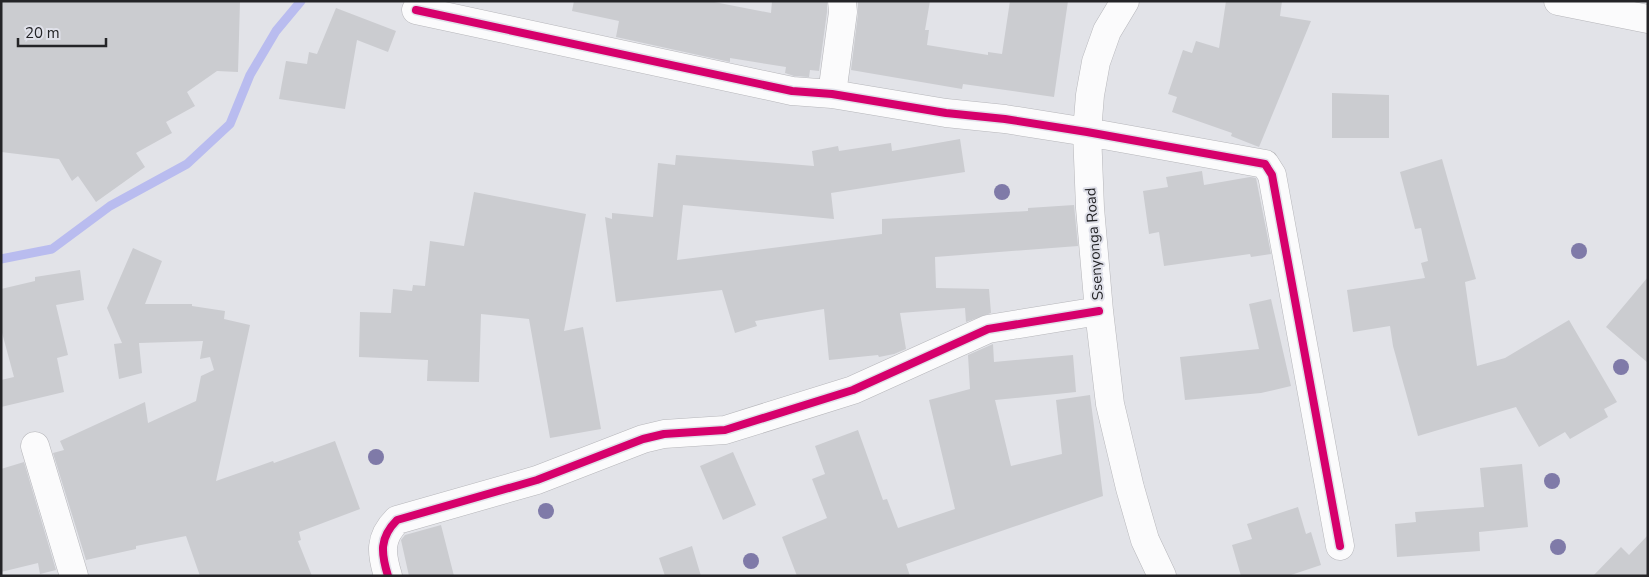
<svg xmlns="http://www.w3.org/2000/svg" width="1649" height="577" font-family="'Nunito Sans',sans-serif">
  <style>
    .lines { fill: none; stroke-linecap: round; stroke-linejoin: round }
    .stream { stroke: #b9bcef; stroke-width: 9 }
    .building { fill: #cbccd0 }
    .minor-casing { stroke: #b6b6ba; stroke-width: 29 }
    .minor { stroke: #fbfbfc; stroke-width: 28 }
    .cycleway-casing { stroke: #e0e1ea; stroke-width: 11 }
    .cycleway { stroke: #d6006c; stroke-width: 8 }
    .tree { fill: #7f7aa8 }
    .labels { text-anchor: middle; stroke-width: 4; stroke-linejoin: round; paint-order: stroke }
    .street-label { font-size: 15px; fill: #242427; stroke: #e0e1ea }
  </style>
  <rect width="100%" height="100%" fill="#e2e3e8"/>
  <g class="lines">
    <path class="stream" d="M1 259 52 249 110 206 187 164 230 124 250 75 276 31 301 1"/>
  </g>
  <path class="building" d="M1 1H240L238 72 217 71 187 92 195 106 166 122 172 133 136 153 145 167 96 202 78 176 72 181 59 159 1 152Z
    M574 1H709L771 13 772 1H827V12L819 71 810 70 809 77 794 76 785 73 786 67 730 58V62L616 37 619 21 572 11Z
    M858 1H930L925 30H929L927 45 988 55V52L1002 54 1010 1H1068L1054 97 963 84 962 89 851 70 858 14Z
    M1226 1H1282L1280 16 1311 21 1259 147 1231 136 1232 133 1172 112 1177 97 1168 94 1183 50 1192 53 1196 41 1219 48Z
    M336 8 396 31 388 52 357 40 345 109 279 99 286 61 307 64 309 52 317 54Z
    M1332 93 1389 95V138H1332Z
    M960 139 965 172 831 193 834 219 683 205 677 260 882 234V219L1028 211V208L1074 205 1078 246 935 257 936 288 989 289 991 313 966 322 965 308 900 313 906 349 894 354 879 357 878 355 829 360 824 309 755 321 757 326 735 333 722 290 616 302 605 217 612 219V213L653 217 658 163 675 165 676 155 814 166 812 151 838 146 839 151 891 143 892 151Z
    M1442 159 1476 279 1465 282 1477 366 1505 358 1569 320 1617 402 1604 409 1608 417 1570 439 1565 432 1539 447 1516 407 1418 436 1393 346 1390 326 1353 332 1347 290 1425 278 1421 263 1428 261 1421 228 1415 229 1400 172Z
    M1202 171 1204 185 1250 177 1256 178 1271 254 1251 257 1250 254 1164 266 1159 232 1149 234 1143 191 1168 187 1166 177Z
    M474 192 586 214 564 331 583 327 601 429 550 438 529 319 481 314 479 382 427 381 428 360 359 357 360 312 391 313 393 289 412 291 413 285 425 286 430 241 464 246Z
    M133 248 162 261 145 304H192V306L225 311 224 319 250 325 216 481 273 461 274 463 335 441 360 509 299 532 301 540 298 541 312 576H200L186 536 136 546V549L86 560 53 453 64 450 60 441 145 402 148 423 196 401 201 376 214 370 210 357 200 359 203 341 139 343 142 373 119 379 114 344 122 343 107 308Z
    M80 270 84 300 56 305 68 355 57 358 64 392 1 407V380L14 377 1 329V289L35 281V277Z
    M1648 277V363L1606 327Z
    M1271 299 1291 386 1261 393 1185 400 1180 357 1259 349 1249 304Z
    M993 344 994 362 1073 355 1076 392 995 400 1011 466 1062 454 1056 400 1090 395 1103 496 906 564 910 576H797L782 537 827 518 812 479 825 474 815 446 858 430 883 500 887 499 898 528 955 509 929 400 970 389 968 355Z
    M733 452 756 505 723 520 700 466Z
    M24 462 56 570 40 574 38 563 1 572V469Z
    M1522 464 1528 527 1479 532 1480 551 1397 557 1395 524 1416 522 1415 512 1484 507 1480 468Z
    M1298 507 1306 534 1311 532 1321 565 1288 576H1241L1232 545 1252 539 1247 524Z
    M441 525 454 576H409L401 540 405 535Z
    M1648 535V576H1593L1621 547 1629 555Z
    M692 546 701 576H665L659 558Z"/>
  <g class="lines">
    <defs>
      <path id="minor" d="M1125 1 1107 31 1096 62 1090 95 1087 132 1090 208 1099 311 1110 404 1130 488 1145 540 1162 576
        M1558 1 1648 19
        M416 10 792 91 832 94 946 113 1005 119 1087 132 1265 164 1272 175 1340 546
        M832 94 843 12 842 1
        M35 446 74 576
        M388 576C381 553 379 538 397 520L537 480 643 439 664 434 725 430 853 390 988 329 1099 311"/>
    </defs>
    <use href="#minor" class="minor-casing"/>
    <use href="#minor" class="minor"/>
    <defs>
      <path id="cycleway" d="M416 10 792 91 832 94 946 113 1005 119 1087 132 1265 164 1272 175 1340 546
        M388 576C381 553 379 538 397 520L537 480 643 439 664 434 725 430 853 390 988 329 1099 311"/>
    </defs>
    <use href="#cycleway" class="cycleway-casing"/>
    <use href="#cycleway" class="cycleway"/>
  </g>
  <g class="tree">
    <circle cx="1002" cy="192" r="8"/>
    <circle cx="1579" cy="251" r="8"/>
    <circle cx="1621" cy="367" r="8"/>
    <circle cx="376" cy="457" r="8"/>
    <circle cx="1552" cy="481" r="8"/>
    <circle cx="546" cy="511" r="8"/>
    <circle cx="1558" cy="547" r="8"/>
    <circle cx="751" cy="561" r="8"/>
  </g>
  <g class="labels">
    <g class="street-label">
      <text transform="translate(1094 244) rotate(-94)" y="5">Ssenyonga Road</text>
    </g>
  </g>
  <rect width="1649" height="577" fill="none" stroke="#242427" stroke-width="5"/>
  <path d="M18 38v8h88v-8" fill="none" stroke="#242427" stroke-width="2.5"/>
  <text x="25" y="38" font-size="15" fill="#242427" stroke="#e0e1ea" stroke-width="4" paint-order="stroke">20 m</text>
</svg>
